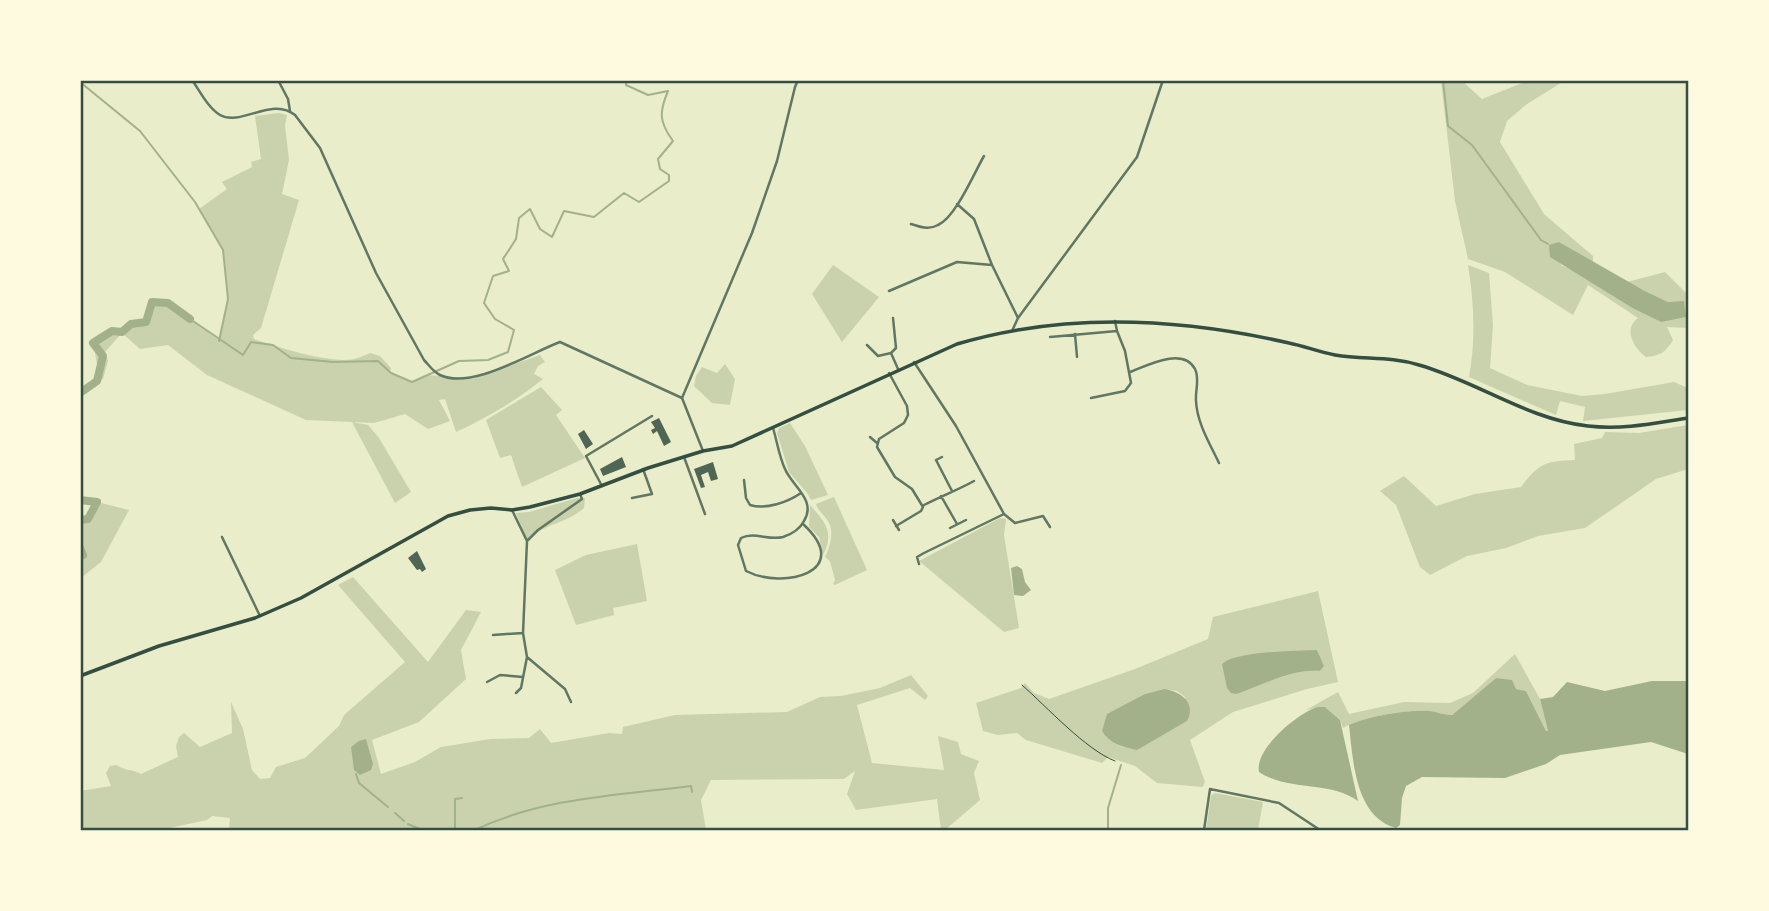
<svg xmlns="http://www.w3.org/2000/svg" width="1769" height="911" font-family="'Varela Round',sans-serif">
  <style>
    .green { fill: #cad2ad; fill-rule: evenodd }
    .water { fill: #a3b18a }
    .lines { fill: none; stroke-linecap: round; stroke-linejoin: round }
    .stream { stroke: #a3b18a; stroke-width: 2 }
    .river { stroke: #a3b18a; stroke-width: 8 }
    .building { fill: #4f6655 }
    .path { stroke: #344e41; stroke-width: 1 }
    .minor { stroke: #617663; stroke-width: 2.5 }
    .tertiary { stroke: #617663; stroke-width: 2.5 }
    .primary { stroke: #344e41; stroke-width: 3.5 }
    .neatline { fill: none; stroke: #344e41; stroke-width: 2.5 }
  </style>
  <rect width="100%" height="100%" fill="#e9edc9"/>
  <path class="green" d="M1441 81H1462L1482 99 1527 81H1564L1527 104 1507 121 1500 142 1544 214 1593 256V263L1559 242 1561 265 1576 272 1634 309 1661 322 1668 302 1627 282 1665 272 1688 295V328L1667 327 1673 340C1666 352 1660 356 1646 357 1633 347 1623 329 1638 318L1588 285 1573 315 1505 272 1468 259 1455 201Z
    M279 113 287 115 285 125 289 160 282 194 299 200 261 328 253 335 254 339C278 347 329 364 354 359 359 358 365 355 370 353L380 356 391 368 390 373 412 382 427 375 472 379 540 355 545 362 538 366 534 374 543 379C517 400 487 418 456 432L445 399 439 400 450 421 428 429 405 414 374 423 352 422 368 425 379 438 411 492 395 503 352 422 306 420 207 375 168 345 140 349 122 333 105 352 108 361 103 379 97 381V364L93 343 112 331 122 332 131 324 146 322 152 302 168 303 219 340 228 299 223 251 199 209 227 189 222 182 252 167 251 162 261 159 255 116Z
    M833 265 879 297 842 342 812 294Z
    M1468 265 1489 273 1493 325 1490 368 1527 385 1582 396 1605 394 1674 382 1688 388V410L1583 421 1585 407 1560 401 1556 415 1469 377C1476 340 1474 302 1468 265Z
    M725 364 735 379 730 405 712 403 694 386 696 376 702 367 717 373Z
    M541 387 562 410 556 415 585 458 522 487 511 455 500 458 486 420Z
    M790 423 805 446 828 495 811 500 807 493 789 472 777 433 779 428Z
    M1688 425V469L1656 479 1585 528 1538 536 1506 548 1467 556 1430 575 1420 567 1396 505 1380 491 1404 476 1436 506 1475 494 1521 487C1539 463 1546 461 1575 460L1574 444 1602 438 1605 432 1639 433Z
    M834 497 867 570 835 585 833 584 835 580 830 561 825 557C830 547 834 533 829 523 825 515 819 513 816 504Z
    M577 498H585L584 508C566 524 546 522 527 541L516 513 529 512Z
    M97 502 129 510 101 562 81 578V556L83 555 81 549V520L88 519Z
    M810 505C825 522 835 532 823 555L819 537 809 527Z
    M1000 518 1006 519 1004 535 1019 628 1004 632 919 561Z
    M637 544 647 601 613 608 614 615 576 625 555 570 586 555Z
    M353 577 428 662 466 610 481 612 461 650 466 679 419 722 372 740 381 774 415 762 441 747 490 739 529 738 540 729 551 743 609 733 622 734 623 727 675 715 787 712 820 697 841 696 880 688 911 675 928 696 925 700 910 688 857 705 872 763 944 770 938 736 958 742 961 754 979 761 974 773 980 800 945 830H941L937 799 856 810 847 794 855 771 844 779 711 780 701 800 706 830H229L230 818 212 816 207 820 160 830H82L80 791 111 786 106 773 110 766 116 765C126 771 132 769 141 774L178 757 176 746 179 737 184 733 200 747 232 733 231 702 243 729 252 770 260 779 270 778 276 767 305 758 339 726 344 715 405 662 338 585Z
    M1318 591 1338 682 1307 689 1233 712 1190 740 1205 782 1203 787 1157 783 1135 766 1108 757 1102 763 1026 740 1017 733 998 735 983 731 976 703 1021 688 1025 683 1034 693 1049 699 1135 669 1208 639 1213 617ZM1317 651 1324 666 1320 671C1291 669 1263 685 1237 694L1247 656ZM1164 689 1177 691 1185 697 1187 721 1162 734 1121 747 1145 694Z
    M1515 654 1540 699 1548 731H1546L1526 691 1516 689 1496 678 1452 715C1444 715 1438 712 1430 711 1408 709 1362 717 1343 728L1340 720 1325 707 1306 710 1338 692 1349 714 1404 702 1450 703 1473 693Z
    M1215 793 1263 802 1258 830H1206L1211 796Z"/>
  <path class="water" d="M1559 242 1643 290 1668 302 1684 301 1686 317 1661 322 1634 309 1550 257 1549 245Z
    M1017 566 1022 569 1025 582 1031 590 1023 596 1014 595 1011 568Z
    M1317 650 1324 666 1320 671C1291 669 1263 685 1237 694L1231 693 1227 688 1222 664C1236 651 1296 651 1317 650Z
    M1496 678 1512 680 1516 689 1526 691 1546 731H1548L1540 699 1553 697 1567 682 1605 691 1652 681H1688V754L1651 742 1560 755 1546 764 1505 778 1422 777 1406 786 1402 798 1400 825 1396 828C1355 817 1353 760 1349 725 1368 716 1409 709 1430 711 1438 712 1444 715 1452 715Z
    M1164 689C1180 691 1197 703 1187 721L1137 750C1123 747 1110 744 1102 731L1107 714 1145 694Z
    M1318 707H1325L1340 720 1358 801C1329 780 1290 792 1259 772 1254 749 1299 712 1318 707Z
    M366 739 373 764 371 770 360 775 354 770 351 747 359 741Z"/>
  <g class="lines">
    <path class="stream" d="M1443 80 1448 126 1472 145 1541 240 1548 244
      M80 82 140 131 195 202 223 250 228 299 219 341
      M190 319 243 355 251 342 273 345 291 358 333 362 378 361 391 373 412 382 459 361 488 360 508 352 514 330 495 319 484 303 493 276 509 271 503 259 516 239 519 218 530 209 540 229 552 237 564 211 594 217 624 193 639 202 669 181V175L660 169 658 159 673 141C659 122 659 112 668 91L648 95 626 85V80
      M356 774 359 783 388 807
      M395 813 404 821
      M408 824 422 830
      M455 830V799L462 798
      M475 830C541 798 619 795 691 786L692 792
      M1108 830V808L1121 765"/>
    <path class="river" d="M80 393 97 381 103 356 93 343 112 331 122 332 131 324 146 322 152 302 168 303 190 319
      M80 500 97 502 88 519 80 520
      M80 548 83 555 80 556"/>
  </g>
  <path class="building" d="M659 418 671 442 664 446 657 431 653 434 651 430 655 428 651 422Z
    M584 430 593 444 586 449 578 434Z
    M622 457 626 467 603 476 600 469Z
    M713 462 718 479 711 481 708 472 701 475 705 487 701 488 694 469Z
    M417 551 426 569 422 572 420 569 417 570 408 558Z"/>
  <g class="lines">
    <path class="path" d="M1022 685C1047 707 1086 750 1115 761"/>
    <path class="minor" d="M192 80C200 91 208 108 220 115 241 127 272 96 295 115L320 148 376 273 424 360C429 365 433 372 440 375 472 390 530 353 560 342L682 398 752 233 777 161 795 87 798 80
      M278 80 288 99 290 111
      M957 204 974 219 992 265
      M911 224C920 227 929 230 938 225 956 217 974 173 984 156
      M889 291 957 262 992 265 1018 318
      M893 318 896 348 891 353 898 369
      M1075 334 1077 357
      M1050 337 1117 331 1115 321
      M867 345 878 356 891 353
      M914 362 956 426 1004 514 1015 523 1043 516 1050 527
      M1130 372C1146 366 1183 346 1195 369 1200 379 1195 391 1196 401 1197 423 1210 444 1219 463
      M889 373 907 406 908 415 904 423 879 439 877 447 895 477 912 489 923 507 921 511 896 526
      M1091 398 1125 391 1131 383 1125 351 1117 331
      M773 428C777 441 779 456 785 469 792 486 817 500 804 521 800 529 792 534 783 537 768 541 755 531 741 538L738 545 746 571C783 590 855 572 803 524
      M870 437 877 443
      M684 457 705 514
      M942 457 936 460 952 491
      M744 480 746 498 750 505C766 510 788 502 801 493
      M602 486 586 456 652 416
      M941 496 957 524
      M632 498 652 494 643 469
      M924 505C941 496 958 490 974 481
      M512 510 527 541 523 633 527 657 565 689 571 702
      M893 520 899 530
      M950 528 966 520
      M222 537 260 616
      M527 541 538 530 582 499 580 494
      M919 564 917 557 924 553 1004 514
      M493 635 523 633
      M487 682 500 675 523 677
      M516 693 521 688 527 657
      M1204 830 1210 789 1279 803 1320 830"/>
    <path class="tertiary" d="M1012 331 1018 318 1137 157 1163 80
      M682 398 703 451"/>
    <path class="primary" d="M80 676 159 646 255 618 301 598 448 516 470 510 491 508 512 510 530 507 580 494 648 468 703 451 732 446 957 344C1065 312 1180 318 1289 343 1304 346 1319 352 1335 355 1364 360 1389 356 1419 365 1476 381 1529 420 1588 426 1623 430 1655 423 1688 418"/>
  </g>
  <rect width="1769" height="911" fill="none" stroke="#fefae0" stroke-width="164"/>
  <rect x="82" y="82" width="1605" height="747" class="neatline"/>
</svg>
